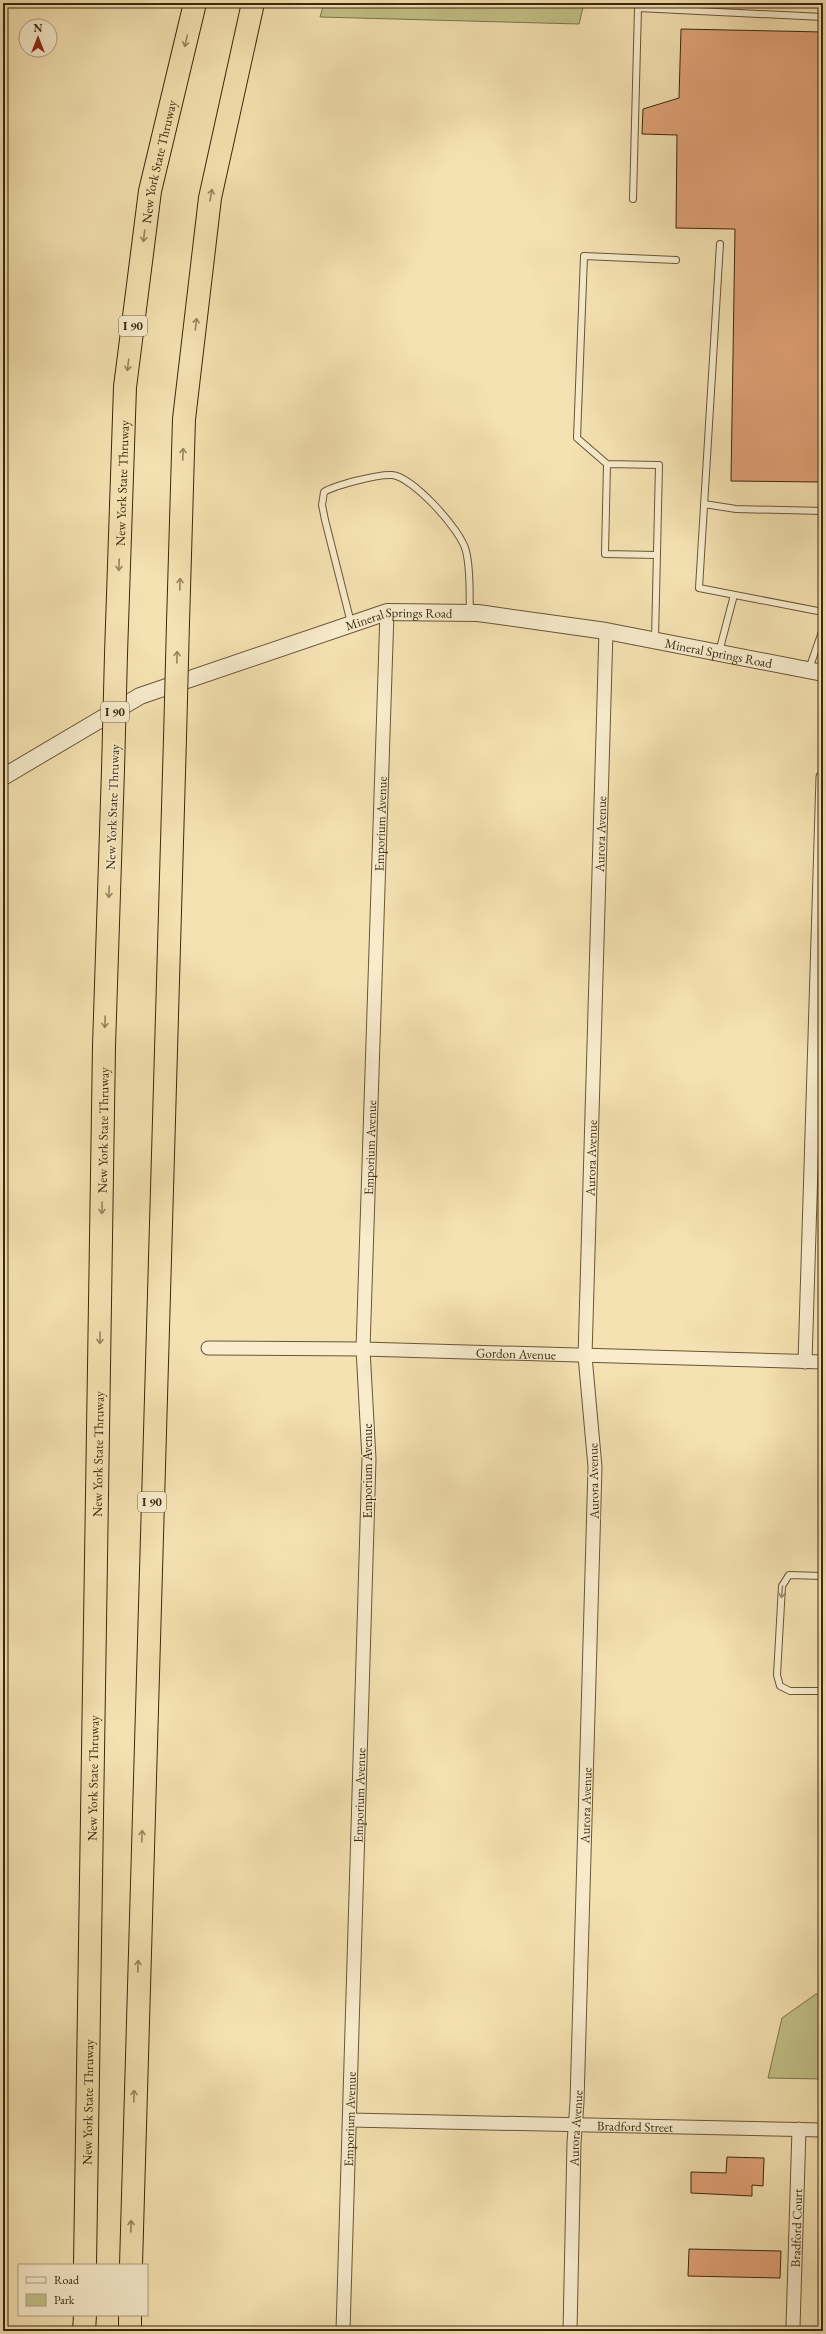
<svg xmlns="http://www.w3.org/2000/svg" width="826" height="2334" font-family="'EB Garamond',serif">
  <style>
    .green { fill: #c2c288; stroke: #7e754b }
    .building { fill: #e1a379; stroke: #3a280e }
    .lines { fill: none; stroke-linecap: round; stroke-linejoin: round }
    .service-casing { stroke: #695637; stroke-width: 8 }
    .minor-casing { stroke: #695637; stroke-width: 15 }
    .tertiary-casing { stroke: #695637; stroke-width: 18 }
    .motorway-casing { stroke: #3a280e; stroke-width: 24 }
    .service { stroke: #f8eccd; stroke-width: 6 }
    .minor { stroke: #f8eccd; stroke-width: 13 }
    .tertiary { stroke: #f8eccd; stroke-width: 16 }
    .motorway { stroke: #f5e2b2; stroke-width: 22 }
    .motorway-bridge-casing { stroke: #3a280e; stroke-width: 24; stroke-linecap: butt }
    .motorway-bridge { stroke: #f5e2b2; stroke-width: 22 }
    .oneway { stroke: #988560 }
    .oneway2 { stroke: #998a6e }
    .labels { text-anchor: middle; stroke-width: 3; stroke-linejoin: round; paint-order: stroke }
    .shield { fill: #f8eccd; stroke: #736347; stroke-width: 1 }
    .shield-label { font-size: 12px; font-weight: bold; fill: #3a280e }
    .street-label { font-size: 13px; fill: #3a280e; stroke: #f8eccd }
  </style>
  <rect width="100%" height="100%" fill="#f5e2b2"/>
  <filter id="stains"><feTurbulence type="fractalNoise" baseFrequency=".005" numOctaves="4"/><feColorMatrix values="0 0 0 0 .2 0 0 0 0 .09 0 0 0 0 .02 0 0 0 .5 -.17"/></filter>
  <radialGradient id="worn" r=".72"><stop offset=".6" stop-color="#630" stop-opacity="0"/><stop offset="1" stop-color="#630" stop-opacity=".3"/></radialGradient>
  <path class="green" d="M324 3H584L579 24 320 17Z
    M816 1994H823V2079L768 2078 782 2018Z"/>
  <path class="building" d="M681 29 823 32V333L820 482 731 481 735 229 676 228 677 135 642 134 643 109 679 98Z
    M727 2157 764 2158 763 2186 752 2185V2196L691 2193V2172L726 2173Z
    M689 2249 781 2251 780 2278 688 2276Z"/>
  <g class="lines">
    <defs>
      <path id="service" d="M633 199 638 8 823 17
        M720 244 699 588 823 612
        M607 464 577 438 584 256 676 260
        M704 504 736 509 823 511
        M351 623 325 520 322 505 324 492C335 485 379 474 392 475 413 477 461 530 466 551 471 571 469 593 470 613
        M655 639 659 465 607 464 605 554 657 555
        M719 652 734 595
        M809 669 823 629
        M823 1576 789 1575 782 1586 777 1675 780 1686 790 1691H820L823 1688"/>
      <g id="minor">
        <path id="s1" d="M208 1348 363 1349 823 1362"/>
        <path d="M805 1362 823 777"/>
        <path id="s2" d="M350 2120 823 2130"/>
        <path id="s3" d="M793 2327 799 2129"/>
        <path id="s4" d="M343 2331 369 1459 363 1349 387 612"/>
        <path id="s5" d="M570 2331 574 2143 577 2102 595 1467 585 1356 606 631"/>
      </g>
      <g id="tertiary">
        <path id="s6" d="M3 777 140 696 387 612 478 613 606 631 823 673"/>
      </g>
      <g id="motorway">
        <path d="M178 623 184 419 210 198 253 3"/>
        <path id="s7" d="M116 654 125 387 150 191 195 3"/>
        <path id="s8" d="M85 2265 104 1046 113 770"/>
        <path d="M131 2265 175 738"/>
        <path d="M84 2331 85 2315"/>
        <path d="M130 2331V2315"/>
      </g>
    </defs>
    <use href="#service" class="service-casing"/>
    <use href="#minor" class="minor-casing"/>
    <use href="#tertiary" class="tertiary-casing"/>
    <use href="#motorway" class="motorway-casing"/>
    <use href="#service" class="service"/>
    <use href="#minor" class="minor"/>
    <use href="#tertiary" class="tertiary"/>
    <use href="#motorway" class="motorway"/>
    <defs>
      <path id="motorway-bridge" d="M175 738 178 623
        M113 770 116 654"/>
    </defs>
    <use href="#motorway-bridge" class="motorway-bridge-casing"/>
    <use href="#motorway-bridge" class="motorway-bridge"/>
  </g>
  <defs><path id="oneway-shaft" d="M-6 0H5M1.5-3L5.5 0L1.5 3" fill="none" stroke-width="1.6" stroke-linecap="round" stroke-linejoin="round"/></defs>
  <g class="oneway">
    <use href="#oneway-shaft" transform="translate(186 41) rotate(103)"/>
    <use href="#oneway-shaft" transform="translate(211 195) rotate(-79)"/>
    <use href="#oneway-shaft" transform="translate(144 236) rotate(97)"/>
    <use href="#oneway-shaft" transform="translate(196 324) rotate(-83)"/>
    <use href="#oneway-shaft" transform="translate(128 365) rotate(97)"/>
    <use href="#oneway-shaft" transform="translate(183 454) rotate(-88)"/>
    <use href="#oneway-shaft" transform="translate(119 565) rotate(92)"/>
    <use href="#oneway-shaft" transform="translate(180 584) rotate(-88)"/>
    <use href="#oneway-shaft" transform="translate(177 657) rotate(-88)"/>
    <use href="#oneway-shaft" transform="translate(109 892) rotate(92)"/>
    <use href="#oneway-shaft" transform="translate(105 1022) rotate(92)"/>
    <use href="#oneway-shaft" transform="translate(102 1208) rotate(91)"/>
    <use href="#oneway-shaft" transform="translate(100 1338) rotate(91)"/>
    <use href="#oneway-shaft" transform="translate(142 1836) rotate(-88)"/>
    <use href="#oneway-shaft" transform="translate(138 1966) rotate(-88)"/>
    <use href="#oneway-shaft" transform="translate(134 2096) rotate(-88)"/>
    <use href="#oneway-shaft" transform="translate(131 2226) rotate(-89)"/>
  </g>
  <use class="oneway2" href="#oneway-shaft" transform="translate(782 1592) rotate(95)"/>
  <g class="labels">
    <g class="shield">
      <rect x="119" y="316" width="28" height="20" rx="3"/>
      <rect x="101" y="702" width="28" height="20" rx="3"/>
      <rect x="138" y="1492" width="28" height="20" rx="3"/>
    </g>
    <g class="shield-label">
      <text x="133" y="330">I 90</text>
      <text x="115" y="716">I 90</text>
      <text x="152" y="1506">I 90</text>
    </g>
    <g class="street-label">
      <text dy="5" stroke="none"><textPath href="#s7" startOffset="495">New York State Thruway</textPath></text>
      <text dy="5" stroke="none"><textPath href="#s7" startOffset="171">New York State Thruway</textPath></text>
      <text dy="5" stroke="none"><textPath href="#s6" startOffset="431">Mineral Springs Road</textPath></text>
      <text dy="5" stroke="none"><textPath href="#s6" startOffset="755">Mineral Springs Road</textPath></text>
      <text transform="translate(112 807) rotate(-88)" y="5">New York State Thruway</text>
      <text dy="5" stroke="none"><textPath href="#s4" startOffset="1508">Emporium Avenue</textPath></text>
      <text dy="5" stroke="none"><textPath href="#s5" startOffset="1498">Aurora Avenue</textPath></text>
      <text dy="5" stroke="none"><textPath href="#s8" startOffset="1135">New York State Thruway</textPath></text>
      <text dy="5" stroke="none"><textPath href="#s4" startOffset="1184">Emporium Avenue</textPath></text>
      <text dy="5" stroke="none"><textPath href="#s5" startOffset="1174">Aurora Avenue</textPath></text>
      <text dy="5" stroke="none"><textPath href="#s1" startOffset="308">Gordon Avenue</textPath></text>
      <text dy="5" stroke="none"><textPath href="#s8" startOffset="811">New York State Thruway</textPath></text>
      <text transform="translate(367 1471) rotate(-90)" y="5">Emporium Avenue</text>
      <text transform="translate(593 1481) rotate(-91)" y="5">Aurora Avenue</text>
      <text dy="5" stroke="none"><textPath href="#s8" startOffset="487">New York State Thruway</textPath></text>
      <text dy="5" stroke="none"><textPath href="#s4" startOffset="536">Emporium Avenue</textPath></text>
      <text dy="5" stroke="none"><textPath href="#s5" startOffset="526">Aurora Avenue</textPath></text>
      <text dy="5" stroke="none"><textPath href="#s8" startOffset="163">New York State Thruway</textPath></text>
      <text dy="5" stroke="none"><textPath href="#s4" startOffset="212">Emporium Avenue</textPath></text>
      <text dy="5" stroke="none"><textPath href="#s2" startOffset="285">Bradford Street</textPath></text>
      <text dy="5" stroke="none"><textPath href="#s5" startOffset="203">Aurora Avenue</textPath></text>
      <text dy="5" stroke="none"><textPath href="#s3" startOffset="99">Bradford Court</textPath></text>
    </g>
  </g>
  <rect width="826" height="2334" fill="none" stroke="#f5e2b2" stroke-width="16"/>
  <rect x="4" y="4" width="818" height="2326" fill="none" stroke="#3a280e" stroke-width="2"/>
  <rect x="8" y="8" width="810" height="2318" fill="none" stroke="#3a280e"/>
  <rect x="18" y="2264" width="130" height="52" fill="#f8eccd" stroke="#ac9e81"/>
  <rect x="26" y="2277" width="20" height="6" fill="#f8eccd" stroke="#ac9e81"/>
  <text x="54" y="2284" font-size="12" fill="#3a280e">Road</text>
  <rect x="26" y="2294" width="20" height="12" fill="#c2c288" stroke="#ac9e81"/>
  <text x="54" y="2304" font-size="12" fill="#3a280e">Park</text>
  <g transform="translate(38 38)"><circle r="19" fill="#f8eccd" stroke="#ac9e81"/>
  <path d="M0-3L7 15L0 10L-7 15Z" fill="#8f2418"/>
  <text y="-6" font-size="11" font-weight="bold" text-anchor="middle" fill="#3a280e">N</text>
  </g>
  <rect width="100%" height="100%" filter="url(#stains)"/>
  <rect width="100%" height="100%" fill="url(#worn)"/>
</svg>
